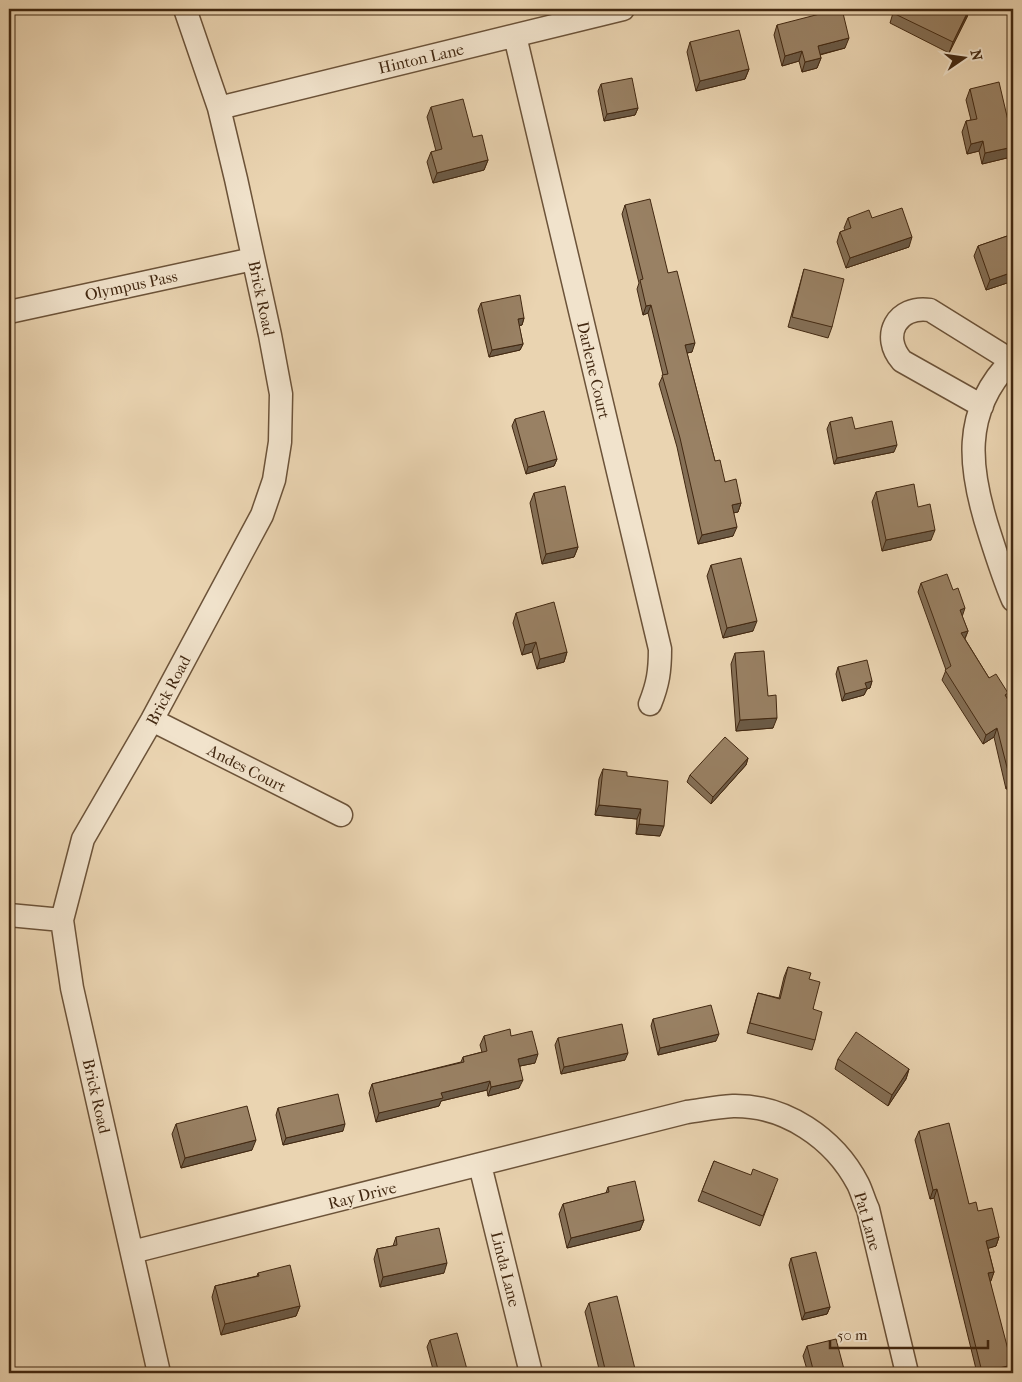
<svg xmlns="http://www.w3.org/2000/svg" width="1022" height="1382" font-family="'IM FELL French Canon',serif">
  <style>
    .lines { fill: none; stroke-linecap: round; stroke-linejoin: round }
    .minor-casing { stroke: #6c5339; stroke-width: 25 }
    .minor { stroke: #f1e3cc; stroke-width: 22 }
    .wall { fill: #846f56; stroke: #422811 }
    .shaded-wall { fill: #6b5a46; stroke: #422811 }
    .building { fill: #998164; stroke: #422811 }
    .labels { text-anchor: middle; stroke-width: 4; stroke-linejoin: round; paint-order: stroke }
    .street-label { font-size: 16px; fill: #422811; stroke: #f1e3cc }
  </style>
  <rect width="100%" height="100%" fill="#ead4b1"/>
  <filter id="stains"><feTurbulence type="fractalNoise" baseFrequency=".004" numOctaves="4"/><feColorMatrix values="0 0 0 0 .2 0 0 0 0 .09 0 0 0 0 .02 0 0 0 .5 -.17"/></filter>
  <radialGradient id="worn" r=".72"><stop offset=".6" stop-color="#630" stop-opacity="0"/><stop offset="1" stop-color="#630" stop-opacity=".3"/></radialGradient>
  <g class="lines">
    <defs>
      <path id="minor" d="M515 36 660 649C660 671 658 684 650 704
        M219 108 623 9
        M9 312 253 259
        M1013 359C960 411 969 471 990 535 997 557 1004 579 1013 600
        M982 406 902 361C880 336 897 305 930 310L1012 361
        M152 720 341 815
        M9 915 62 920
        M480 1165 531 1373
        M132 1252 687 1112C702 1110 717 1107 733 1106 785 1105 834 1138 858 1184 862 1192 864 1201 868 1209L907 1373
        M159 1373 72 988 62 920 83 839 152 720 262 515 274 480 280 442 281 394 270 335 236 179 219 108 185 9"/>
    </defs>
    <use href="#minor" class="minor-casing"/>
    <use href="#minor" class="minor"/>
  </g>
  <path class="wall" d="M970 9 967 17 949 53 890 23 893 13Z
    M777 25 845 48 820 55 821 58 817 68 802 72 799 61 782 66 774 35Z
    M690 42 749 69 745 79 696 91 687 52Z
    M601 84 638 108 635 115 604 121 598 91Z
    M970 89 1011 157 982 164 979 151 967 154 962 132 966 121 971 120 966 100Z
    M431 107 473 137 488 160 484 170 433 183 427 162 431 152 436 151 427 117Z
    M625 205 668 273 692 352 687 353 715 461 725 482 741 503 738 512 733 513V536L698 544 677 447 659 384 663 375 648 313 643 315 637 289 639 283 622 214Z
    M848 218H872L909 247 846 268 837 242 840 232 845 230 844 228Z
    M1013 234V281L986 290 974 256 978 246Z
    M804 269 832 327 828 338 788 327 801 280Z
    M481 303 524 318 522 325 519 326 523 344 520 350 489 357 478 310Z
    M515 419 557 459 554 466 526 474 512 426Z
    M830 422 855 429 894 452 834 464 827 429Z
    M876 492 918 507 931 540 882 551 872 502Z
    M534 493 578 547 574 557 542 564 530 503Z
    M711 565 753 631 723 638 707 576Z
    M921 583 962 616 968 631 965 639 989 678 1008 693 1007 698 1013 708V787L1006 789 994 737 983 744 942 680 946 670 918 592Z
    M516 613 567 652 564 662 537 669 532 652 522 655 513 623Z
    M735 653 768 696 773 728 736 731 731 664Z
    M838 667 872 681 870 688 867 689 864 695 842 701 836 674Z
    M748 758 746 765 711 804 687 782 690 775Z
    M603 769 627 776 660 836 636 834 637 819 595 815 599 779Z
    M788 967 809 979 813 1009 815 1040 812 1050 747 1033 755 1003 758 993 779 998 784 977Z
    M653 1019 716 1041 658 1055 651 1026Z
    M484 1036H511L535 1063 520 1066 519 1088 488 1096 487 1090 441 1101 439 1106 376 1122 369 1093 372 1084 461 1062 463 1057 482 1052 480 1045Z
    M558 1038 625 1060 561 1074 555 1045Z
    M838 1059 909 1069 906 1079 888 1106 835 1069Z
    M278 1108 343 1131 283 1145 276 1115Z
    M176 1124 252 1150 181 1168 172 1134Z
    M919 1131 969 1204 978 1211 999 1237 996 1246 988 1248 994 1272 990 1281 1008 1373H977L934 1198 930 1199 915 1140Z
    M714 1161 774 1189 760 1226 698 1201Z
    M608 1187 644 1220 640 1230 567 1248 559 1214 563 1204 606 1193Z
    M396 1237 444 1273 380 1287 374 1259 377 1249 393 1246Z
    M791 1258 830 1307 827 1314 802 1320 789 1265Z
    M258 1273 300 1306 296 1316 221 1335 212 1297 215 1286 257 1276Z
    M589 1303 636 1373H600L585 1312Z
    M430 1340 468 1373H434L427 1347Z
    M807 1346 845 1373H808L803 1356Z"/>
  <path class="shaded-wall" d="M970 9 967 17 949 53 953 42Z
    M849 38 845 48 814 56 818 46Z
    M802 51 799 61 782 66 785 56Z
    M821 58 817 68 802 72 805 62Z
    M749 69 745 79 696 91 700 81Z
    M638 108 635 115 604 121 607 114Z
    M983 141 979 151 967 154 971 144Z
    M1013 147V149L1011 157 982 164 985 153Z
    M488 160 484 170 433 183 437 173Z
    M912 237 909 247 846 268 850 258Z
    M1013 272V281L986 290 990 280Z
    M651 305 648 313 643 315 646 306Z
    M524 318 522 325 515 326 518 319Z
    M695 343 692 352 682 354 685 345Z
    M523 344 520 350 489 357 492 350Z
    M897 445 894 452 834 464 837 458Z
    M557 459 554 466 526 474 528 467Z
    M741 503 738 512 728 514 732 505Z
    M737 527 733 536 698 544 702 535Z
    M935 530 931 540 882 551 886 540Z
    M578 547 574 557 542 564 546 554Z
    M965 608 962 617 960 610Z
    M757 621 753 631 723 638 727 628Z
    M968 631 964 640 961 633Z
    M536 642 532 652 522 655 525 645Z
    M567 652 564 662 537 669 540 659Z
    M872 681 870 688 867 689 864 695 842 701 845 694 865 683Z
    M777 718 773 728 736 731 740 720Z
    M997 728 994 737 983 744 986 735Z
    M748 758 746 765 711 804 713 797Z
    M1013 778V787L1006 789 1010 779Z
    M599 805 641 809 637 819 595 815Z
    M639 824 664 826 660 836 636 834Z
    M719 1034 716 1041 658 1055 660 1048Z
    M628 1053 625 1060 561 1074 564 1067Z
    M538 1054 535 1063 515 1067 518 1059Z
    M909 1069 906 1079 888 1106 892 1095Z
    M523 1080 519 1088 488 1096 491 1087Z
    M490 1081 487 1090 441 1101 439 1106 376 1122 379 1113 441 1093Z
    M345 1124 343 1131 283 1145 286 1138Z
    M256 1140 252 1150 181 1168 185 1158Z
    M937 1189 934 1198 930 1199 933 1190Z
    M644 1220 640 1230 567 1248 571 1238Z
    M999 1237 996 1246 983 1250 986 1241Z
    M447 1263 444 1273 380 1287 383 1277Z
    M994 1272 991 1281 985 1283 988 1273Z
    M300 1306 296 1316 221 1335 225 1324Z
    M830 1307 827 1314 802 1320 805 1313Z
    M1012 1365 1008 1373H982V1372Z"/>
  <path class="building" d="M839 9H842L849 38 818 46 821 58 805 62 802 51 785 56 777 25Z
    M895 9H969L953 42 893 13Z
    M739 30 749 69 700 81 690 42Z
    M632 78 638 108 607 114 601 84Z
    M999 82 1013 142V147L985 153 983 141 971 144 966 121 977 119 970 89Z
    M463 99 473 137 482 135 488 160 437 173 431 152 442 149 431 107Z
    M650 199 668 273 677 271 695 343 685 345 715 461 720 460 725 482 736 479 741 503 732 505 737 527 702 535 680 438 662 375 668 374 651 305 646 306 640 280 643 279 625 205Z
    M902 208 912 237 850 258 840 232 851 228 848 218 869 210 872 218Z
    M1013 234V272L990 280 978 246Z
    M804 269 844 279 832 327 792 317Z
    M520 295 524 318 518 319 523 344 492 350 481 303Z
    M544 411 557 459 528 467 515 419Z
    M852 417 855 429 892 421 897 445 837 458 830 422Z
    M914 484 918 507 930 504 935 530 886 540 876 492Z
    M565 486 578 547 546 554 534 493Z
    M741 558 757 621 727 628 711 565Z
    M947 574 953 590 958 588 965 608 960 610 968 631 961 633 989 678 996 674 1008 693 1005 695 1013 708V778L1010 779 997 728 986 735 945 670 951 666 921 583Z
    M554 602 567 652 540 659 536 642 525 645 516 613Z
    M764 651 768 696 776 695 777 718 740 720 735 653Z
    M867 660 872 681 865 683 867 688 845 694 838 667Z
    M725 737 748 758 713 797 690 775Z
    M603 769 627 772V776L668 781 664 826 639 824 641 809 599 805Z
    M788 967 811 973 809 979 820 982 813 1009 822 1012 815 1040 750 1023 758 993 780 999Z
    M711 1005 719 1034 660 1048 653 1019Z
    M622 1024 628 1053 564 1067 558 1038Z
    M510 1029 511 1036 532 1031 538 1054 518 1059 523 1080 491 1087 490 1081 441 1093 443 1098 379 1113 372 1084 464 1062 463 1057 487 1051 484 1036Z
    M856 1032 909 1069 892 1095 838 1059Z
    M338 1094 345 1124 286 1138 278 1108Z
    M247 1106 256 1140 185 1158 176 1124Z
    M949 1123 969 1204 976 1202 978 1211 992 1208 999 1237 986 1241 994 1272 988 1273 1012 1365 982 1372 937 1189 933 1190 919 1131Z
    M714 1161 751 1175 753 1169 778 1179 763 1216 702 1191Z
    M635 1181 644 1220 571 1238 563 1204 609 1192 608 1187Z
    M439 1228 447 1263 383 1277 377 1249 397 1245 396 1237Z
    M816 1252 830 1307 805 1313 791 1258Z
    M290 1265 300 1306 225 1324 215 1286 259 1276 258 1273Z
    M617 1296 636 1373H606L589 1303Z
    M457 1333 468 1373H439L430 1340Z
    M836 1339 845 1373H814L807 1346Z"/>
  <g class="labels">
    <g class="street-label">
      <text transform="translate(421 58) rotate(-13)" y="6">Hinton Lane</text>
      <text transform="translate(131 285) rotate(-12)" y="6">Olympus Pass</text>
      <text transform="translate(262 298) rotate(78)" y="6">Brick Road</text>
      <text transform="translate(594 370) rotate(77)" y="6">Darlene Court</text>
      <text transform="translate(168 690) rotate(-62)" y="6">Brick Road</text>
      <text transform="translate(247 768) rotate(27)" y="6">Andes Court</text>
      <text transform="translate(97 1096) rotate(77)" y="6">Brick Road</text>
      <text transform="translate(362 1195) rotate(-14)" y="6">Ray Drive</text>
      <text transform="translate(868 1221) rotate(74)" y="6">Pat Lane</text>
      <text transform="translate(506 1269) rotate(76)" y="6">Linda Lane</text>
    </g>
  </g>
  <rect width="1022" height="1382" fill="none" stroke="#ead4b1" stroke-width="30"/>
  <rect x="10" y="10" width="1002" height="1362" fill="none" stroke="#422811" stroke-width="2.5"/>
  <rect x="15" y="15" width="992" height="1352" fill="none" stroke="#422811"/>
  <g transform="translate(964 58) rotate(77)" stroke="#f1e3cc" stroke-width="4" paint-order="stroke">
  <path d="M0-4L9 19L0 12L-9 19Z" fill="#422811"/>
  <text y="-8" font-size="14" font-weight="bold" text-anchor="middle" fill="#422811">N</text>
  </g>
  <path d="M830 1340v8h158v-8" fill="none" stroke="#422811" stroke-width="2.5"/>
  <text x="837" y="1340" font-size="15" fill="#422811" stroke="#f1e3cc" stroke-width="4" paint-order="stroke">50 m</text>
  <rect width="100%" height="100%" filter="url(#stains)"/>
  <rect width="100%" height="100%" fill="url(#worn)"/>
</svg>
